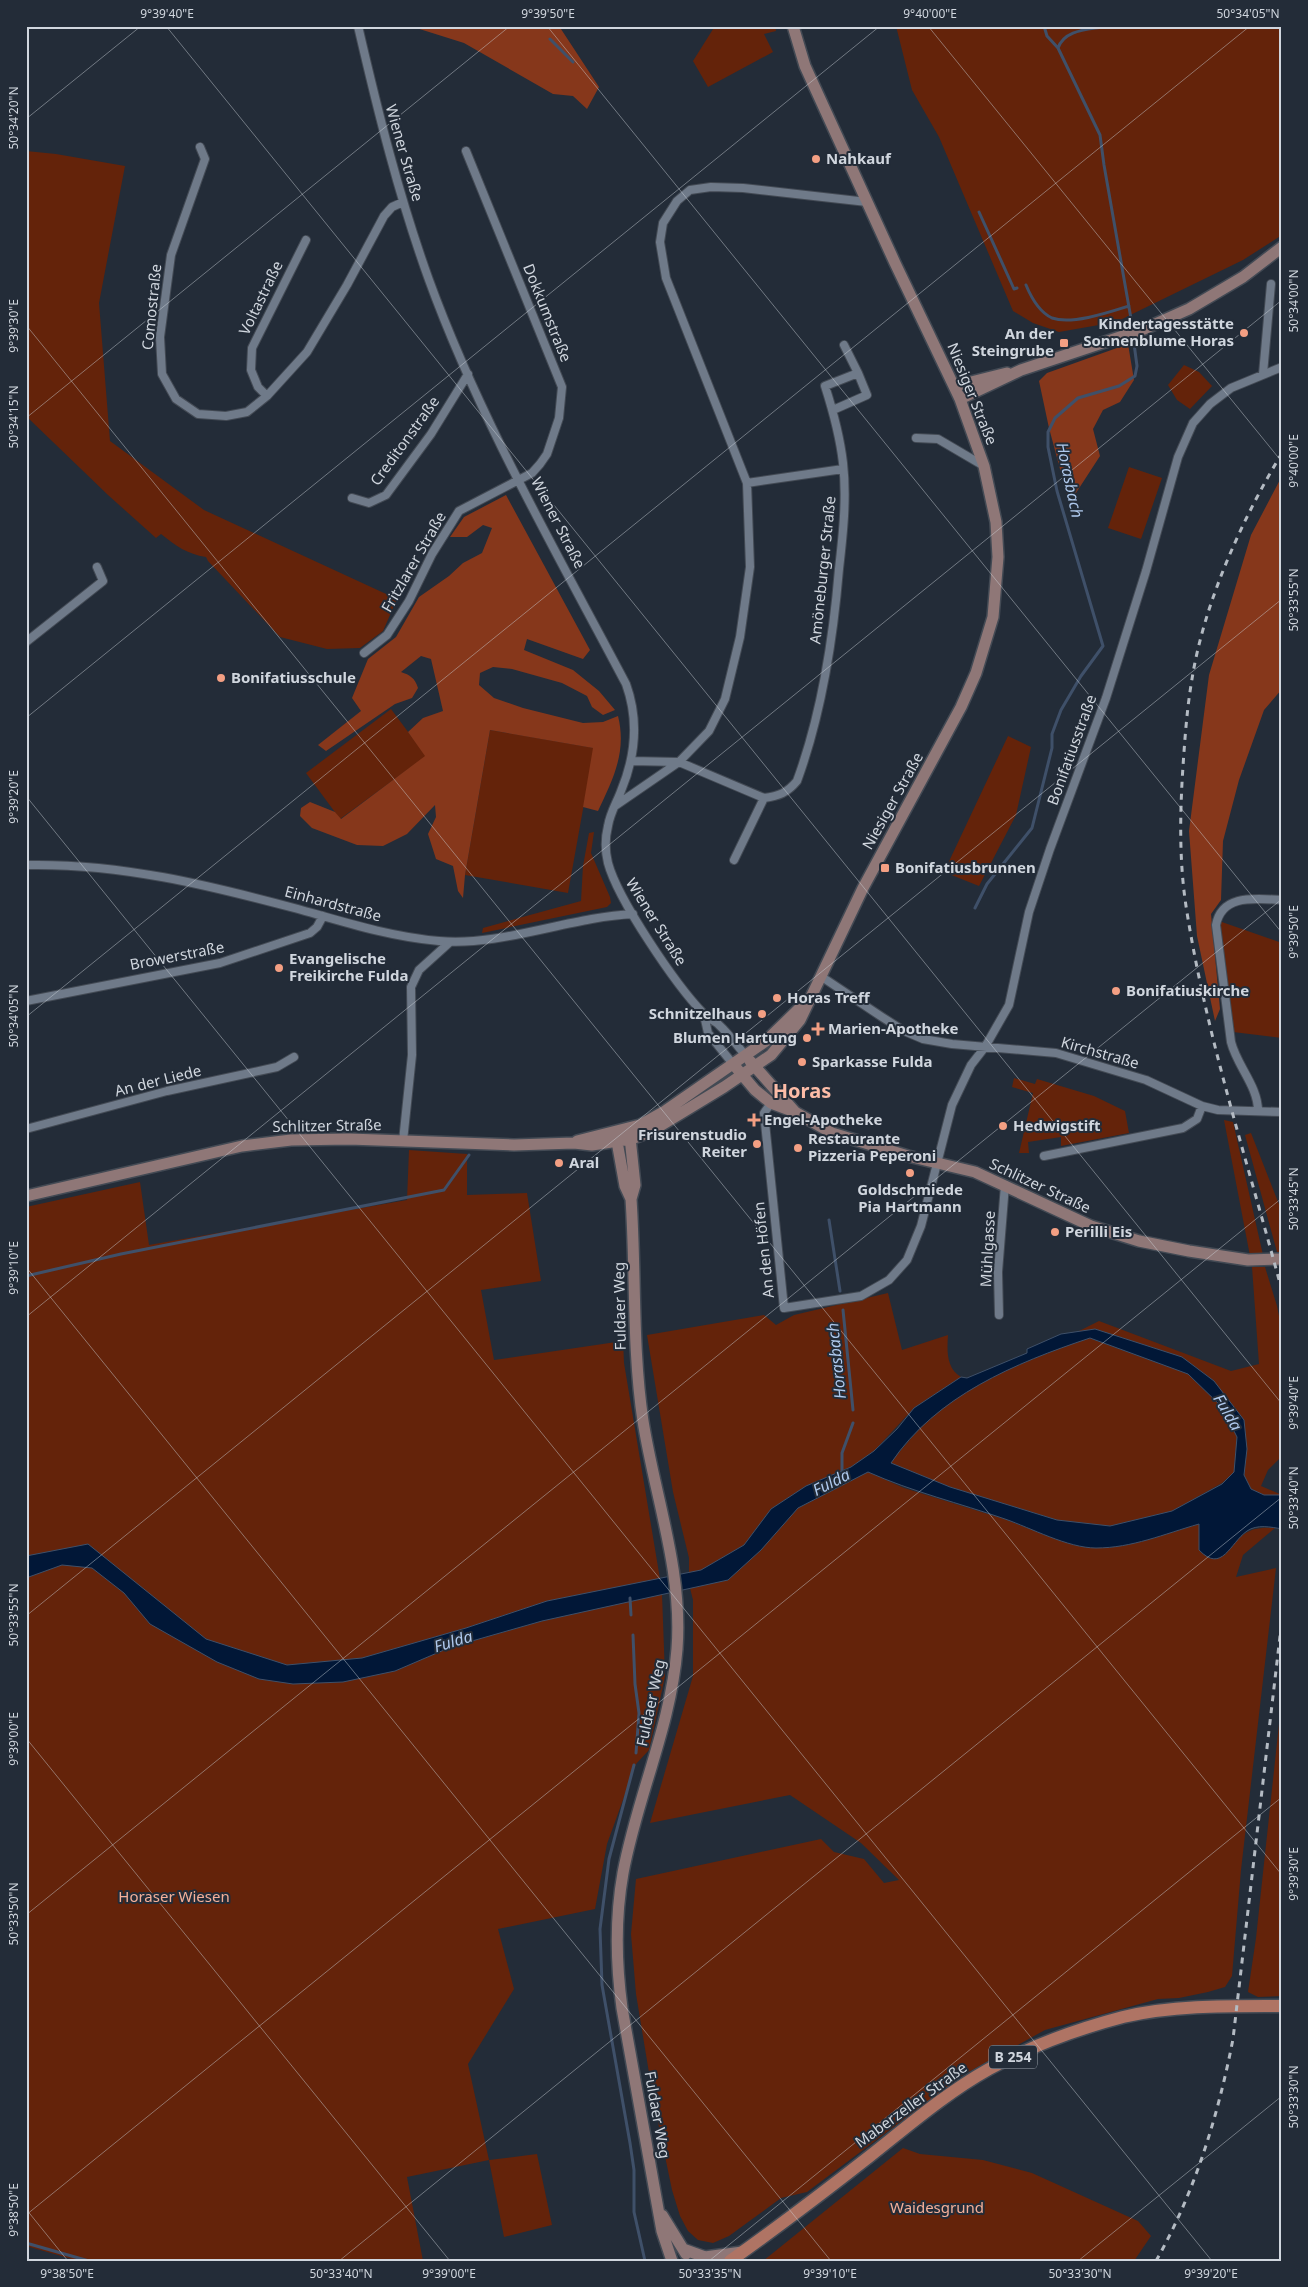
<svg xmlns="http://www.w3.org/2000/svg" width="1308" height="2287" font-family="'Noto Sans',sans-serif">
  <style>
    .green { fill: #64230a }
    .forest { fill: #86371b }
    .water { fill: #011737; stroke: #3f5069; fill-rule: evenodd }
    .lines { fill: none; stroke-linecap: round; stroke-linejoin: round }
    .stream { stroke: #3f5069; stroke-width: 3 }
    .street-casing { stroke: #434a54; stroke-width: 10 }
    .secondary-casing { stroke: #434a54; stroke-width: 14 }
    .primary-casing { stroke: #434a54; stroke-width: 15 }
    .street { stroke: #6f7a89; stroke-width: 8 }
    .secondary { stroke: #8f7777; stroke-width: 11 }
    .primary { stroke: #af7464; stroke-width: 12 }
    .rail { stroke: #b4bbc3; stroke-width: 3; stroke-dasharray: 6 6; stroke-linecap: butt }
    .ticks { fill: none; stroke: #d0d6de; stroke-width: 1; stroke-opacity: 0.45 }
    .poi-dot { fill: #f39f83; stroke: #232c38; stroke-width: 2 }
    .labels { text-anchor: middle; stroke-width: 4; stroke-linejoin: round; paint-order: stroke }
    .shield { fill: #232c38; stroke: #9ca3ac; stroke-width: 1 }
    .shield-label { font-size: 14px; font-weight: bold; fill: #d0d6de }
    .street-label { font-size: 15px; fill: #d0d6de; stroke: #232c38 }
    .poi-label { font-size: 15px; font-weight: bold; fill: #d0d6de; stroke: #232c38; text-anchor: start }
    .park-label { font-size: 15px; fill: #f5b099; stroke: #232c38 }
    .water-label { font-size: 16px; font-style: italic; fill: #afc9ed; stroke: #232c38 }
    .district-label { font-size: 20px; font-weight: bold; fill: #fcbca7; stroke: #232c38 }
    .neatline { fill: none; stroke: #d0d6de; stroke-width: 2 }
    .ticks-label { font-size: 12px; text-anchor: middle; fill: #d0d6de }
  </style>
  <rect width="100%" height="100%" fill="#232c38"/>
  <path class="green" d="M715 26H775L776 31 764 34 773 52 708 87 693 61Z
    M896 26H1282V235L1243 260 1116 322 1059 332 1033 323 1013 311 939 137 912 90Z
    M26 151 56 154 125 166 99 303 110 441 204 510 397 599 383 631 360 648 327 649 280 637 208 561 206 557C187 554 176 546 161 534L156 538 108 495 26 416Z
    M1184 365 1199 372 1212 386 1190 409 1177 400 1168 385Z
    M1129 467 1162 478 1141 539 1108 528Z
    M391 709 426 756 340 819 306 773Z
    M490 730 594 748 568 893 465 875Z
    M1008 736 1031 747 1016 815 979 886 944 872Z
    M594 832 591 853 610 897 611 903 607 907 482 933 483 928 581 901 583 866 589 833Z
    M1219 921 1282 943V1038L1233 1032Z
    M1014 1078 1035 1084 1037 1079 1094 1096 1125 1111 1129 1133 1061 1146V1137L1028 1142 1029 1153H1019L1033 1093 1012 1087Z
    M1224 1120 1233 1122 1263 1255 1250 1256Z
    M1251 1133 1282 1212V1252H1277L1245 1135Z
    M409 1150 467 1154V1195L527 1193 541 1281 481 1290 494 1360 623 1341 624 1363 660 1579 547 1601 466 1628 362 1658 287 1665 253 1654 263 1672 395 1671 451 1647 542 1621 662 1594 665 1676 658 1709 649 1750 636 1764 607 1844 595 1909 498 1929 514 1989 468 2064 489 2160 537 2154 552 2225 504 2237 489 2160 407 2177 423 2261H79L26 2246V1207L140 1182 149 1245 407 1200Z
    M1252 1267H1265L1277 1306 1282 1331V1456L1268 1470 1261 1486 1282 1495H1264L1251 1489 1244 1475 1247 1449 1214 1381 1182 1357 1095 1329 1077 1332 1099 1321 1231 1371 1259 1364Z
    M888 1293 902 1350 948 1335C947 1350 946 1368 961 1377L914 1408 874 1451 851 1467 806 1486 771 1509 744 1545 701 1571 689 1573V1558L673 1492 647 1335 764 1315 776 1325 794 1315Z
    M1089 1338 1188 1374 1222 1407 1237 1437 1234 1472 1222 1483 1172 1511 1110 1526 1057 1520 950 1487 890 1463C903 1448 915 1433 928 1419 964 1384 1041 1354 1089 1338Z
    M868 1472 904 1488 1004 1519 1059 1540 1184 1528 1199 1523 1225 1555C1241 1534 1248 1526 1275 1528L1243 1555 1236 1577 1276 1568 1241 1870 1232 1976 1225 1987 1208 1992 1179 1998 1158 1999 1045 2030 963 2075 807 2192 781 2198 729 2236 713 2243 698 2240 688 2231 680 2216 672 2190 654 2103 636 1994 631 1934 636 1879 821 1839 834 1852 864 1859 884 1883 899 1880 861 1843 790 1795 650 1823 693 1676V1600L690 1588 728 1580 761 1550 798 1508Z
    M1282 1696V1996L1258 1997 1248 1992 1256 1938Z
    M903 2148 920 2154 983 2160 1032 2173 1138 2221 1151 2236 1134 2261H763Z"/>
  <path class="forest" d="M410 26H559L599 87 587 109 573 96 553 94 464 43Z
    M1128 344 1134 380 1120 402 1103 410 1093 429 1100 456 1074 496 1071 510 1049 428 1039 381 1047 373Z
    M1282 476V689L1264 710 1239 780 1223 841 1221 900 1211 914 1220 1009 1215 1021 1197 936 1189 831 1209 675 1251 535Z
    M506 495 590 650 583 659 527 639 524 650 573 670 599 691 615 710 603 715 592 707 587 696 562 683 512 669 493 667 480 673 479 685 494 698 523 708 583 723 603 722 618 716C627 752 613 779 598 811L583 807 593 748 490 730 465 875 463 898 458 891 453 866 436 859 428 834 436 817 435 805 407 834 383 846 357 845 312 828 300 816 301 808 310 802 335 812 341 819 425 756 408 732 423 718 443 711 431 659 421 656 401 672C410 675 415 678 418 688L412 698 395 704 326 751 318 745 361 711 352 698 368 659 396 637 419 597 449 576 463 563 482 553 492 528 483 525 467 537H450L464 517Z"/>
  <path class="water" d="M1095 1329 1182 1357 1214 1381 1244 1420 1247 1449 1244 1475 1251 1489 1264 1495H1282V1529C1271 1527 1257 1524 1247 1531 1230 1543 1222 1574 1199 1550V1524C1164 1534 1132 1548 1096 1548 1068 1548 1031 1528 1005 1519 959 1503 913 1492 868 1472L798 1508 761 1550 728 1580 542 1621 451 1647 395 1671 343 1682 293 1684 259 1679 217 1662 150 1624 124 1593 92 1568 62 1565 26 1578V1556L88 1544 206 1639 287 1665 362 1658 466 1628 547 1601 701 1570 744 1545 771 1509 806 1486 851 1467 874 1451 897 1429 914 1408 961 1377 967 1378 1027 1353V1349L1061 1334ZM1090 1338 1188 1374 1222 1407 1237 1437 1234 1472 1222 1484 1172 1511 1110 1526 1057 1520 950 1487 891 1463C936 1396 1015 1363 1090 1338Z"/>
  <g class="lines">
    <path class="stream" d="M1044 26 1047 36 1058 48 1100 135 1104 165 1133 330
      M550 39 573 62
      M1058 48C1065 28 1091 30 1108 26
      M979 212 1014 289 1017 288
      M1026 285C1031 297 1039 312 1052 318 1072 325 1110 312 1129 306
      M975 908 987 884 1032 828 1052 748V734L1061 710 1081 676 1103 646 1057 491 1048 447V432L1055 418 1078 398 1119 386 1135 376 1137 366 1133 336
      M829 1220 840 1291
      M26 1276 121 1254 444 1190 469 1155
      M843 1310 853 1410
      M842 1473V1453L853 1423
      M630 1598 631 1615
      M633 1635 635 1684 639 1713 636 1753
      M634 1765 609 1859 600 1929 602 1985 630 2143 634 2170V2212L645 2261
      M26 2243 89 2261"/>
    <defs>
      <path id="street" d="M358 26C378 112 399 197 429 280 480 420 557 553 626 684 639 720 636 755 621 791 617 802 610 813 608 826 605 838 605 851 608 863 618 900 676 985 703 1013 707 1018 714 1020 718 1024 728 1033 737 1045 745 1055
        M200 147 205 159 171 255 160 337 162 374 176 399 198 414 226 416 247 412 267 396 307 352 347 285 384 216 392 207 403 202
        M844 345 858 373
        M1263 374 1271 284
        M267 396 258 387 251 370 252 348 306 240
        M916 438 938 439 984 466
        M747 483 843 469
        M352 498 369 503 386 495 431 434 468 374
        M26 642 103 581 97 567
        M364 653 387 635 409 601 432 554 459 511 532 473 540 464 547 454 559 418 562 387 466 151
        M631 761 679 762 764 798C779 796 787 793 797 781 822 713 833 641 839 569 843 534 847 498 843 463 840 437 833 411 825 386L858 373 867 395 833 410
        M615 806 679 762 709 731 725 699 740 637 750 567 747 483 666 278 660 242 663 223 677 201 690 190 711 187 743 188 867 202
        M734 860 764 798
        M26 865C120 863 208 885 298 909 344 922 391 937 439 941 500 947 570 917 633 914
        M822 977 882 1017 904 1031 923 1039 952 1044 1056 1053 1146 1080 1202 1106 1218 1110 1282 1112
        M26 1001 220 963 310 933 317 927 323 916
        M704 1015 708 1033 733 1064
        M771 1103 764 1113 784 1308 861 1296 889 1280 907 1260 921 1226 952 1105 971 1065 985 1047 1009 1005 1029 912 1050 849 1106 698 1146 571 1178 457 1193 423 1210 404 1231 388 1282 367
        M1258 1111C1258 1086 1237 1066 1231 1042L1216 925C1222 893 1257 899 1282 900
        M26 1129 167 1091 277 1067 294 1057
        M403 1141 412 1055 411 987 419 970 450 942
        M1044 1156 1183 1128 1197 1119 1202 1106
        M999 1315 998 1272 1005 1185"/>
      <path id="secondary" d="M955 386 1007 373
        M960 399 1021 370 1144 329 1189 309 1243 277 1282 247
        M750 1061 795 1112
        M733 1064 755 1090 771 1103 795 1112 832 1133 908 1156 975 1172 1091 1226 1139 1241 1189 1251 1248 1260 1282 1259
        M629 1128 635 1185 631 1199C636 1273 632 1348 643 1421 655 1497 683 1571 677 1649 671 1726 637 1797 623 1873 615 1918 616 1964 622 2008L662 2231 672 2261
        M616 1136 625 1186 631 1199
        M577 1141 640 1125 665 1111 766 1041 807 1001
        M26 1196 242 1146 291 1140 349 1139 514 1145 574 1143 592 1145 631 1139 650 1132 724 1087 771 1055 800 1020 863 888 961 707 976 673 993 617 998 557 996 522 984 466 960 399 895 263 805 66 793 26
        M662 2215 686 2254
        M683 2249 705 2257 742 2252"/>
      <path id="primary" d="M730 2261C778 2227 824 2192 870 2156 908 2126 946 2093 989 2069 1031 2046 1077 2029 1123 2017 1174 2005 1230 2006 1282 2006"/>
    </defs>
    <use href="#street" class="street-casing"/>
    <use href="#secondary" class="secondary-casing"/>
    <use href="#primary" class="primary-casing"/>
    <use href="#street" class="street"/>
    <use href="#secondary" class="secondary"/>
    <use href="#primary" class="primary"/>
    <path class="rail" d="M1282 453C1242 519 1204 603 1192 679 1187 708 1185 737 1183 766 1180 812 1179 860 1186 906 1206 1036 1248 1163 1282 1291
      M1156 2261C1195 2192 1218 2116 1233 2039L1282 1619"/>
  </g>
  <path class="ticks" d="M166 26 1282 1404M547 26 1282 933M928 26 1282 462M26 119 141 26M26 325 1282 1875M26 418 510 26M26 718 880 26M26 796 1212 2261M26 1017 1250 26M26 1267 831 2261M26 1317 1282 300M26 1616 1282 599M26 1738 450 2261M26 1915 1282 899M26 2209 68 2261M26 2215 1282 1198M339 2261 1282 1497M709 2261 1282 1797M1078 2261 1282 2096"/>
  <g class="poi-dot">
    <circle cx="816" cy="159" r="5"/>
    <circle cx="1244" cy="333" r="5"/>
    <rect x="1059" y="338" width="10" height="10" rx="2.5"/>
    <circle cx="221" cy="678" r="5"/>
    <rect x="880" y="863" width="10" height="10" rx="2.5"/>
    <circle cx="279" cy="968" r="5"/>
    <circle cx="1116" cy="991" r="5"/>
    <circle cx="777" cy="998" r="5"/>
    <circle cx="762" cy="1014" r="5"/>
    <path d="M815.5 1021.5h5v5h5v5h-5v5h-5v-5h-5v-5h5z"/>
    <circle cx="807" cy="1038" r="5"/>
    <circle cx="802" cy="1062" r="5"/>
    <path d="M751.5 1112.5h5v5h5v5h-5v5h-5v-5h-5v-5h5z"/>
    <circle cx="1003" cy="1126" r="5"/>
    <circle cx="757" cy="1144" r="5"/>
    <circle cx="798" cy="1148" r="5"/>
    <circle cx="559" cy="1163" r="5"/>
    <circle cx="910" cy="1173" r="5"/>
    <circle cx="1055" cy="1232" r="5"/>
  </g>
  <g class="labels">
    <rect class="shield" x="989" y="2045.5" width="48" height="23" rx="4"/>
    <g class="shield-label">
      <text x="1013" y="2062">B 254</text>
    </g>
    <g class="street-label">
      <text transform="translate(404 153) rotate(74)" y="5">Wiener Straße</text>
      <text transform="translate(261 298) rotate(-64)" y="5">Voltastraße</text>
      <text transform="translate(152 307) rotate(-84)" y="5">Comostraße</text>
      <text transform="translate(547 313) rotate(68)" y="5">Dokkumstraße</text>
      <text transform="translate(972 394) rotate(68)" y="5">Niesiger Straße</text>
      <text transform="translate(405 441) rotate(-54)" y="5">Creditonstraße</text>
      <text transform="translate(558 523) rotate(63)" y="5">Wiener Straße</text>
      <text transform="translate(414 562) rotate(-60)" y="5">Fritzlarer Straße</text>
      <text transform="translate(823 570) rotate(-84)" y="5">Amöneburger Straße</text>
      <text transform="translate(1072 750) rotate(-70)" y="5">Bonifatiusstraße</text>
      <text transform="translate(893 801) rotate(-61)" y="5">Niesiger Straße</text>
      <text transform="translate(333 904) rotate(15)" y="5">Einhardstraße</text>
      <text transform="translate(656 922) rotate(58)" y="5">Wiener Straße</text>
      <text transform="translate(177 956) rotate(-11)" y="5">Browerstraße</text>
      <text transform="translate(1100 1053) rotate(16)" y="5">Kirchstraße</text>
      <text transform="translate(158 1081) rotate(-14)" y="5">An der Liede</text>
      <text transform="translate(327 1126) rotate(-1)" y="5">Schlitzer Straße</text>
      <text transform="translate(1040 1186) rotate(25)" y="5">Schlitzer Straße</text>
      <text transform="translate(988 1249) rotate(-87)" y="5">Mühlgasse</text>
      <text transform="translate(764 1250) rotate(-96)" y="5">An den Höfen</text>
      <text transform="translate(620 1306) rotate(-91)" y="5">Fuldaer Weg</text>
      <text transform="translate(651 1703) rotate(-78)" y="5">Fuldaer Weg</text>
      <text transform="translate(911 2105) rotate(-36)" y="5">Maberzeller Straße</text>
      <text transform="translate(657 2115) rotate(80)" y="5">Fuldaer Weg</text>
    </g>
    <g class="poi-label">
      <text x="826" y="164">Nahkauf</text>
      <text x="1234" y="329" text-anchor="end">Kindertagesstätte<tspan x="1234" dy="17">Sonnenblume Horas</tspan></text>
      <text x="1054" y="339" text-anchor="end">An der<tspan x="1054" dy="17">Steingrube</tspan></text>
      <text x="231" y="683">Bonifatiusschule</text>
      <text x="895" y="873">Bonifatiusbrunnen</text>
      <text x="289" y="964">Evangelische<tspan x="289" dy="17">Freikirche Fulda</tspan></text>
      <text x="1126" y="996">Bonifatiuskirche</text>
      <text x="787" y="1003">Horas Treff</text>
      <text x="752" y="1019" text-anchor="end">Schnitzelhaus</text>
      <text x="828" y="1034">Marien-Apotheke</text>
      <text x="797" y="1043" text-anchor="end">Blumen Hartung</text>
      <text x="812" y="1067">Sparkasse Fulda</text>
      <text x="764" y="1125">Engel-Apotheke</text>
      <text x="1013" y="1131">Hedwigstift</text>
      <text x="747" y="1140" text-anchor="end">Frisurenstudio<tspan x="747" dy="17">Reiter</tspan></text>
      <text x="808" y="1144">Restaurante<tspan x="808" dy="17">Pizzeria Peperoni</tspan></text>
      <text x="569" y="1168">Aral</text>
      <text x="910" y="1195" text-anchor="middle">Goldschmiede<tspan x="910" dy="17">Pia Hartmann</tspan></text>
      <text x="1065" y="1237">Perilli Eis</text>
    </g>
    <g class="park-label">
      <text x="174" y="1902">Horaser Wiesen</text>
      <text x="937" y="2213">Waidesgrund</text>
    </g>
    <g class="water-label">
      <text transform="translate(1070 480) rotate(78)" y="6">Horasbach</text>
      <text transform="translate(836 1361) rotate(-96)" y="6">Horasbach</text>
      <text transform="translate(1228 1412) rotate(59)" y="6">Fulda</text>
      <text transform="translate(831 1482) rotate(-27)" y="6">Fulda</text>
      <text transform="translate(453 1641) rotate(-17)" y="6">Fulda</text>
    </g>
    <g class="district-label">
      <text x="802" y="1098">Horas</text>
    </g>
  </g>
  <rect width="1308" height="2287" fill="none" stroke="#232c38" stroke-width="55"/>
  <rect x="28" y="28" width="1252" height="2232" class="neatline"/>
  <g class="ticks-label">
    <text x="167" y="18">9°39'40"E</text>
    <text x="548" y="18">9°39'50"E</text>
    <text x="930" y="18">9°40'00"E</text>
    <text x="1248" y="18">50°34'05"N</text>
    <text transform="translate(14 118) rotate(-90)" y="4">50°34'20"N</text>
    <text transform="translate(1294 301) rotate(-90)" y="4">50°34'00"N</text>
    <text transform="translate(14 326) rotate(-90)" y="4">9°39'30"E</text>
    <text transform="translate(14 417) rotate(-90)" y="4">50°34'15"N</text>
    <text transform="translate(1294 461) rotate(-90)" y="4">9°40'00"E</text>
    <text transform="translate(1294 600) rotate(-90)" y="4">50°33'55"N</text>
    <text transform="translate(14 797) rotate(-90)" y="4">9°39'20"E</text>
    <text transform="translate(1294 932) rotate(-90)" y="4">9°39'50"E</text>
    <text transform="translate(14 1016) rotate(-90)" y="4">50°34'05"N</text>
    <text transform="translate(1294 1199) rotate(-90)" y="4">50°33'45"N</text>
    <text transform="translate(14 1268) rotate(-90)" y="4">9°39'10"E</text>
    <text transform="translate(1294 1403) rotate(-90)" y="4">9°39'40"E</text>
    <text transform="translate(1294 1498) rotate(-90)" y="4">50°33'40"N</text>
    <text transform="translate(14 1615) rotate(-90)" y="4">50°33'55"N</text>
    <text transform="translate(14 1739) rotate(-90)" y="4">9°39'00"E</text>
    <text transform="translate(1294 1874) rotate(-90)" y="4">9°39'30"E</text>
    <text transform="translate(14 1914) rotate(-90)" y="4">50°33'50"N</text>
    <text transform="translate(1294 2097) rotate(-90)" y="4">50°33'30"N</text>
    <text transform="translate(14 2210) rotate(-90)" y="4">9°38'50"E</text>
    <text x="67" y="2278">9°38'50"E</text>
    <text x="341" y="2278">50°33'40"N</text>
    <text x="449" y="2278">9°39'00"E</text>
    <text x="710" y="2278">50°33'35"N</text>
    <text x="830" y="2278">9°39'10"E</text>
    <text x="1080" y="2278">50°33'30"N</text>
    <text x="1211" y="2278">9°39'20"E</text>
  </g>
</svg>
